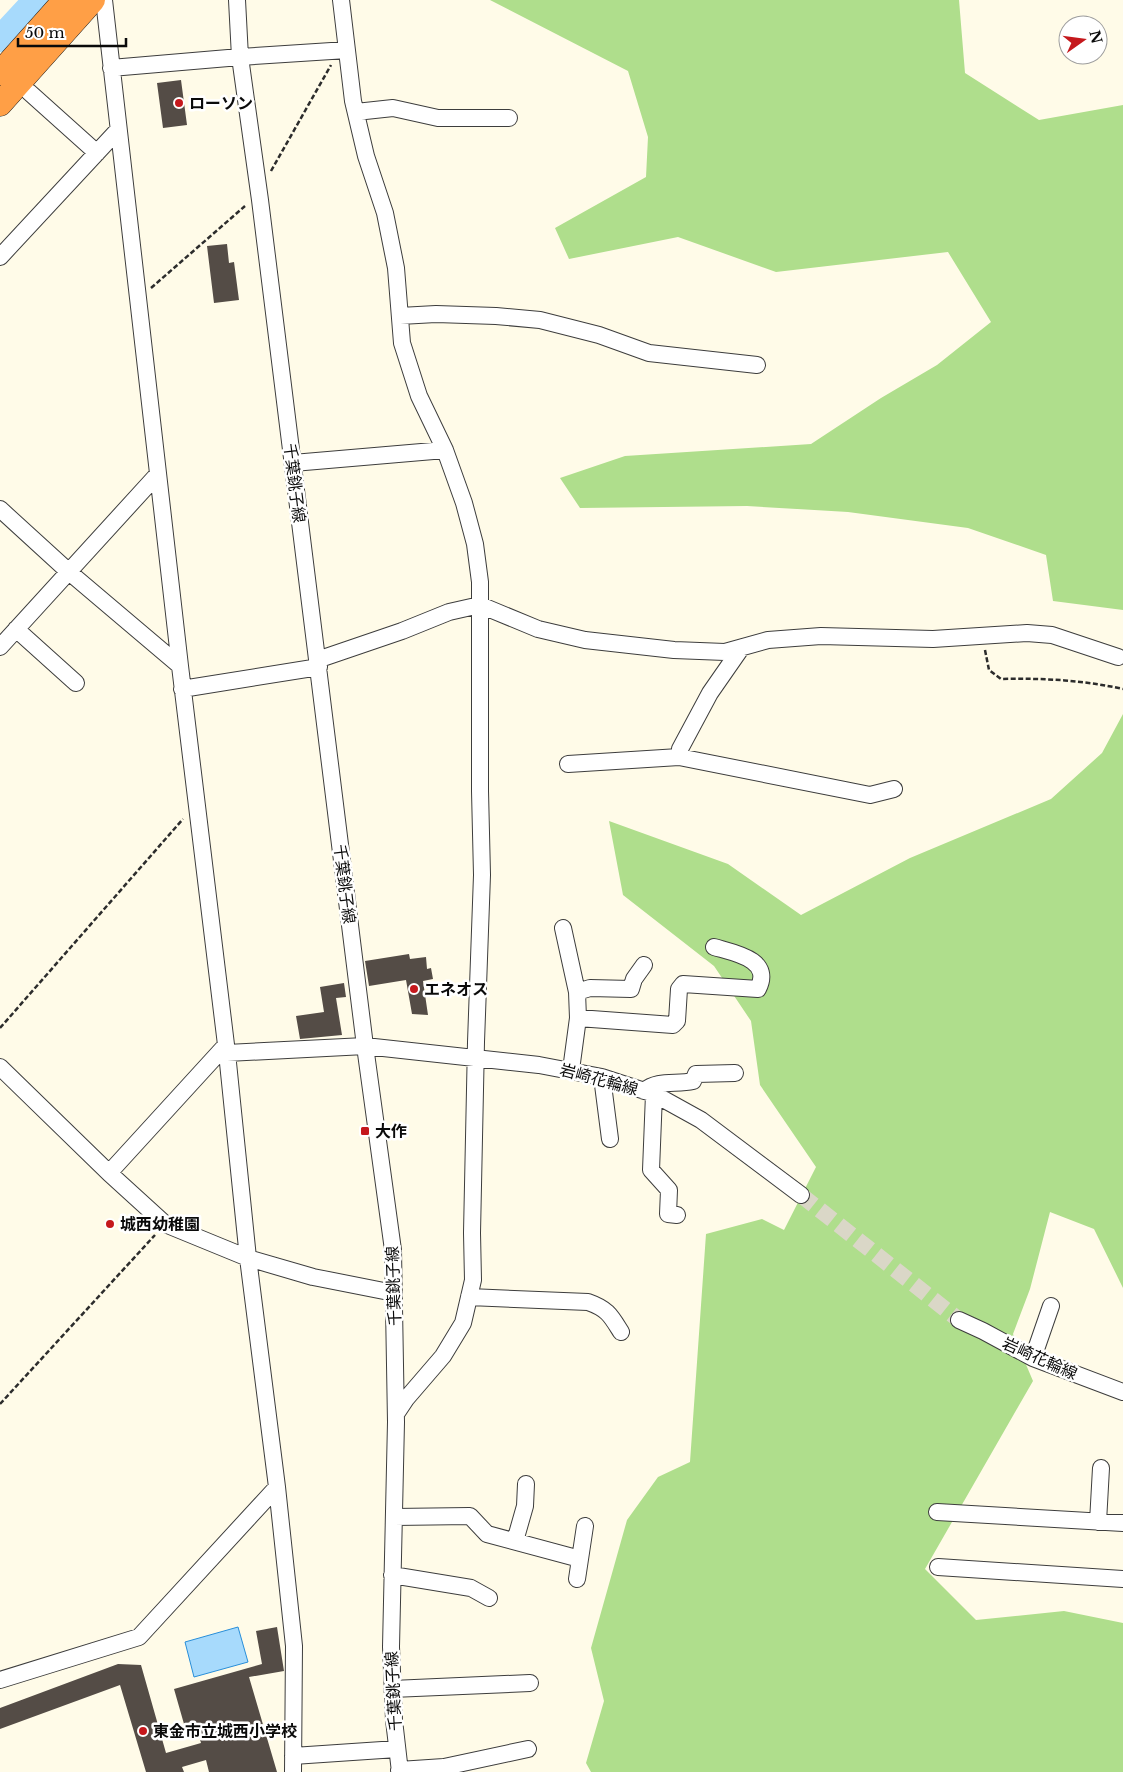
<svg xmlns="http://www.w3.org/2000/svg" width="1123" height="1772" font-family="'Libre Baskerville','Noto Sans JP',serif">
  <style>
    .forest { fill: #afde8c }
    .water { fill: #a7dafc; stroke: #288ed9 }
    .lines { fill: none; stroke-linecap: round; stroke-linejoin: round }
    .river { stroke: #a7dafc; stroke-width: 26 }
    .building { fill: #544c46 }
    .minor-tunnel { stroke: #dad7c7; stroke-width: 16; stroke-dasharray: 16 8; stroke-linecap: butt }
    .minor-casing { stroke: #3d3d3d; stroke-width: 18 }
    .highway-casing { stroke: #1b1b1b; stroke-width: 25 }
    .path { stroke: #2c2c2c; stroke-width: 2.5; stroke-dasharray: 5 2.5; stroke-linecap: butt }
    .minor { stroke: #fff; stroke-width: 16 }
    .highway { stroke: #ff9f46; stroke-width: 24 }
    .poi-dot { fill: #c5181c; stroke: #fff; stroke-width: 2 }
    .labels { text-anchor: middle; stroke-width: 5; stroke-linejoin: round; paint-order: stroke }
    .poi-label { font-size: 16px; font-weight: bold; fill: #0a0a0a; stroke: #fff; text-anchor: start }
    .street-label { font-size: 16px; fill: #0a0a0a; stroke: #fff }
  </style>
  <rect width="100%" height="100%" fill="#fffbe8"/>
  <path class="forest" d="M490 0H959L965 73 1039 120 1123 105V610L1053 601 1046 555 968 528 848 512 747 506 580 508 560 478 625 456 811 444 881 398 937 365 991 322 948 252 776 272 678 237 569 259 555 228 646 177 648 137 628 71Z
    M1123 714V1288L1094 1229 1050 1212 1030 1289 1013 1334 1033 1381 925 1569 976 1620 1064 1611 1123 1623V1772H591L586 1763 604 1701 591 1648 627 1520 658 1477 690 1462 706 1234 762 1219 784 1230 816 1167 760 1085 751 1021 714 966 623 895 609 821 728 864 801 915 910 858 1051 799 1102 753Z"/>
  <path class="water" d="M238 1627 248 1662 194 1677 185 1642Z"/>
  <g class="lines">
    <path class="river" d="M0 39 36 0"/>
  </g>
  <path class="building" d="M181 80 187 125 163 128 157 83Z
    M227 244 229 263 234 262 239 300 214 303 207 246Z
    M409 954 410 959 426 957 427 969 431 968 433 979 423 981 428 1015 412 1014 406 980 369 986 365 961Z
    M344 983 346 997 336 998 342 1035 300 1039 296 1016 324 1012 320 987Z
    M277 1627 284 1671 249 1677 277 1772H209L206 1760 182 1767 184 1772H146L120 1685 0 1729V1708L118 1664 141 1665 166 1753 201 1743 195 1721 184 1724 174 1689 262 1664 256 1631Z"/>
  <g class="lines">
    <path class="minor-tunnel" d="M801 1195 959 1320"/>
    <defs>
      <path id="minor" d="M104 0 180 666 227 1053 248 1258 277 1487 294 1646 293 1772
        M237 0 240 57 260 200 365 1046 393 1250 396 1422 391 1647 394 1720 400 1772
        M341 0 353 101 366 156 385 213 396 268 402 343 419 396 445 450 464 503 475 544 480 582V791L482 875 476 1042 472 1233 473 1280 463 1323 443 1356 406 1399 396 1414
        M111 68 240 57 347 50
        M29 92 97 153
        M356 112 393 108 438 118H509
        M0 257 118 130
        M400 316 436 314 496 316 540 320 599 335 649 353 757 365
        M293 463 445 450
        M0 509 69 572 180 666
        M16 629 76 683
        M0 647 157 475
        M317 660 402 631 449 612 480 605 538 629 585 640 674 650 725 652 768 640 821 636 933 639 1027 633 1052 635 1118 657
        M182 689 319 667
        M679 757 680 749 710 693 742 647
        M568 764 679 757 870 795 894 789
        M563 928 577 992 578 1018 571 1070
        M577 992 590 988 631 989 634 979 644 965
        M578 1018 673 1025 677 1021 679 989 683 984 758 989C773 959 734 953 714 947
        M227 1053 365 1046 539 1065 602 1077 654 1094 701 1120 801 1195
        M0 1067 109 1173 165 1224 248 1258 313 1277 394 1293
        M602 1077 610 1139
        M644 1091C658 1079 676 1085 693 1081L696 1074 735 1073
        M654 1094 651 1170 669 1190 668 1214 677 1215
        M109 1173 226 1045
        M469 1297 588 1302C608 1309 611 1316 621 1332
        M959 1320 983 1331 1033 1358 1123 1392
        M1033 1358 1051 1306
        M937 1512 1123 1523
        M394 1517 470 1516 487 1534 580 1559
        M1098 1522 1101 1468
        M515 1541 525 1506 526 1484
        M938 1567 1123 1579
        M392 1575 471 1588 489 1598
        M577 1579 585 1526
        M0 1680 139 1637 277 1487
        M392 1689 530 1683
        M293 1756 397 1749
        M399 1770 444 1767 528 1749"/>
      <path id="highway" d="M0 73 65 0
        M0 104 93 0"/>
    </defs>
    <use href="#minor" class="minor-casing"/>
    <use href="#highway" class="highway-casing"/>
    <path class="path" d="M271 171 331 65
      M151 288 245 206
      M985 650 989 670 1001 679C1043 678 1082 680 1123 689
      M0 1028 183 819
      M0 1404 155 1235"/>
    <use href="#minor" class="minor"/>
    <use href="#highway" class="highway"/>
  </g>
  <g class="poi-dot">
    <circle cx="179" cy="103" r="5"/>
    <circle cx="414" cy="989" r="5"/>
    <rect x="360" y="1126" width="10" height="10" rx="2.5"/>
    <circle cx="110" cy="1224" r="5"/>
    <circle cx="143" cy="1731" r="5"/>
  </g>
  <g class="labels">
    <g class="poi-label">
      <text x="189" y="109">ローソン</text>
      <text x="424" y="995">エネオス</text>
      <text x="375" y="1137">大作</text>
      <text x="120" y="1230">城西幼稚園</text>
      <text x="153" y="1737">東金市立城西小学校</text>
    </g>
    <g class="street-label">
      <text transform="translate(295 483) rotate(83)" y="6">千葉銚子線</text>
      <text transform="translate(345 884) rotate(83)" y="6">千葉銚子線</text>
      <text transform="translate(599 1079) rotate(15)" y="6">岩崎花輪線</text>
      <text transform="translate(393 1286) rotate(-92)" y="6">千葉銚子線</text>
      <text transform="translate(1040 1358) rotate(24)" y="6">岩崎花輪線</text>
      <text transform="translate(393 1691) rotate(-93)" y="6">千葉銚子線</text>
    </g>
  </g>
  <g transform="translate(1083 40) rotate(76)"><circle r="24" fill="#ffffff" stroke="#9d9d9d"/>
  <path d="M0-4L9 19L0 12L-9 19Z" fill="#c5181c"/>
  <text y="-8" font-size="14" font-weight="bold" text-anchor="middle" fill="#0a0a0a">N</text>
  </g>
  <path d="M18 38v8h108v-8" fill="none" stroke="#0a0a0a" stroke-width="2.5"/>
  <text x="25" y="38" font-size="15" fill="#0a0a0a" stroke="#ffffff" stroke-width="4" paint-order="stroke">50 m</text>
</svg>
